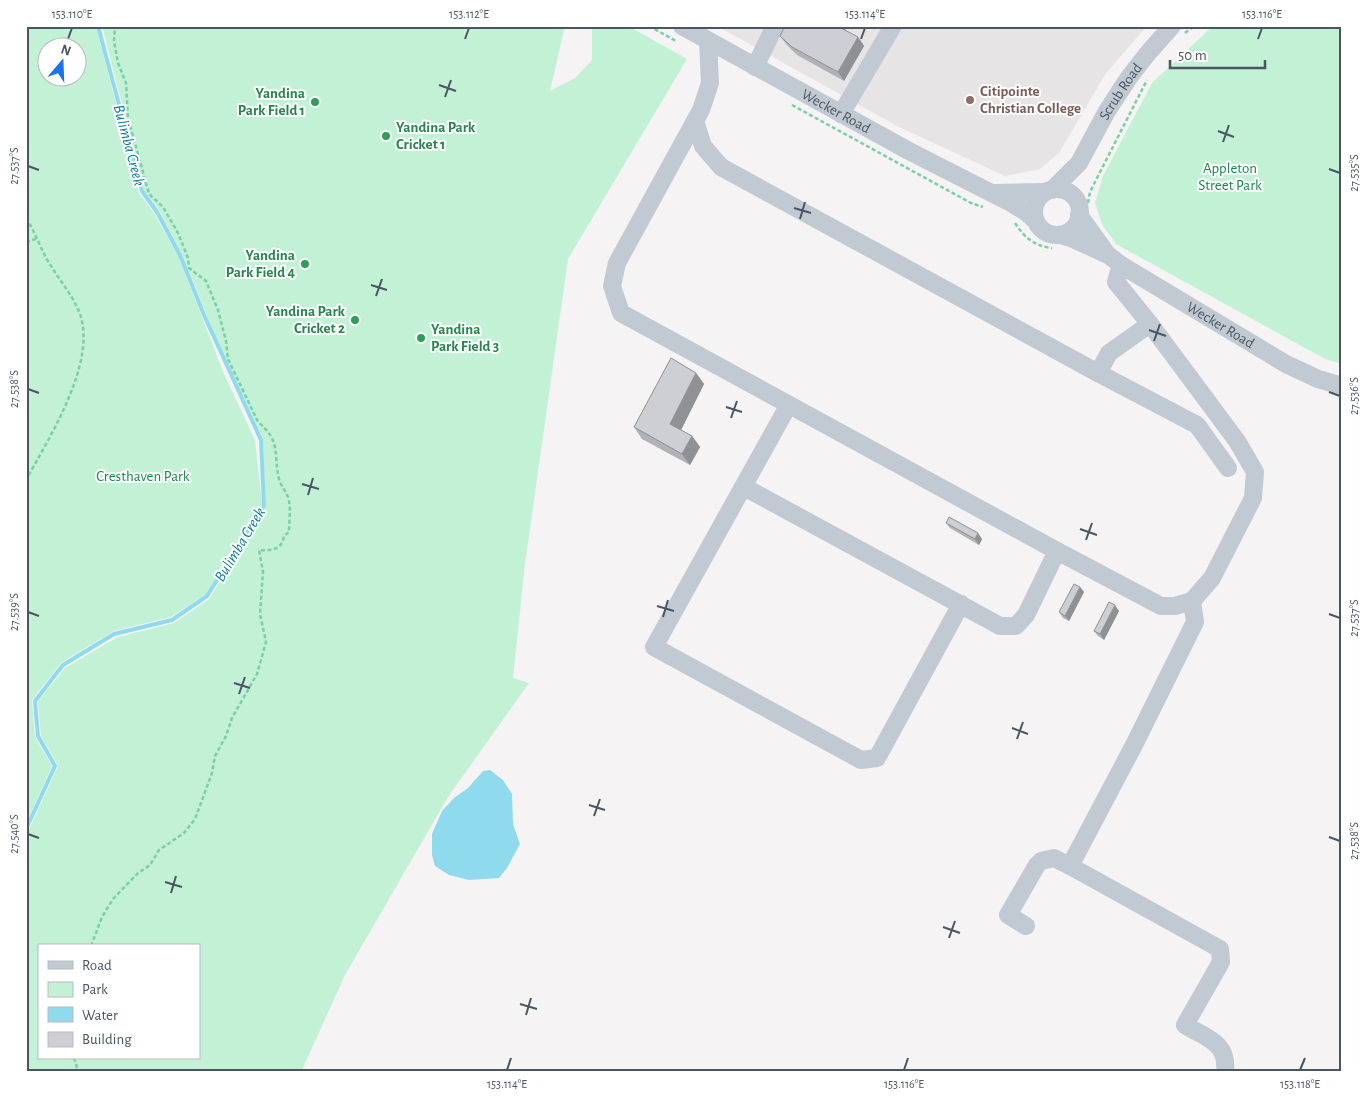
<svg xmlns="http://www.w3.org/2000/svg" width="1368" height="1097" font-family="'Alegreya Sans',sans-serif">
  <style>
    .education { fill: #e6e4e5 }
    .green { fill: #c3f1d5; fill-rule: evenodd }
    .water { fill: #90daee }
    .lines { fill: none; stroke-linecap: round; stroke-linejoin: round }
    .stream { stroke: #90daee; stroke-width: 4 }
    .path { stroke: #7ad0a6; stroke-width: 2.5; stroke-dasharray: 4 2.5; stroke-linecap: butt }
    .minor { stroke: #c1cad2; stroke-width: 18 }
    .wall { fill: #b0b2b7 }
    .shaded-wall { fill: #909195 }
    .building { fill: #cdcfd5; stroke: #909195 }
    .ticks { fill: none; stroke: #4a5661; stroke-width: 2 }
    .education-dot { fill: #8d6e63; stroke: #fff; stroke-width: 2 }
    .leisure-dot { fill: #2e9e5b; stroke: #fff; stroke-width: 2 }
    .labels { text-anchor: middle; stroke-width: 4; stroke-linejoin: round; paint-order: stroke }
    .education-label { font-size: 15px; font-weight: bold; fill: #785e54; stroke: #fff; text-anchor: start }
    .street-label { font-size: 15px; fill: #4a5661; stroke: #fff }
    .leisure-label { font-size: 15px; font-weight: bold; fill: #27864d; stroke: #fff; text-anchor: end }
    .park-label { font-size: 15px; fill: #17864f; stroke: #fff }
    .water-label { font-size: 16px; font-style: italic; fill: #0c7c9b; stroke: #fff }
    .neatline { fill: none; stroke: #4a5661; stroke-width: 2 }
    .ticks-label { font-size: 12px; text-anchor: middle; fill: #4a5661 }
  </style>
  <rect width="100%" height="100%" fill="#f5f3f3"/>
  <path class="education" d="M717 26H1147L1106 73 1059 153 1040 169 1005 176 899 127Z"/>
  <path class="green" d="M26 26H96L139 193 154 213 178 255 224 374 255 440 262 505 206 594 171 617 114 631 62 662 32 700 35 737 52 766 26 823ZM48 48H78V78H48Z
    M102 26H565L550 91 575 78 592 60V26H628L687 59 568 259 525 564 513 678 529 683 448 797 345 975 303 1068V1071H26V836L58 766 41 736 38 701 65 668 118 637 174 623 209 599 266 507 263 439 216 338 183 256 159 210 144 190ZM39 946H199V1058H39Z
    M1213 26H1342V364L1325 359 1116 244 1103 226 1095 203 1103 176 1152 83Z"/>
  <path class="water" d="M490 770 503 780 512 794 513 824 520 844 507 868 499 878 469 880 449 875 435 866 432 855V834L442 811 454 798 468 788 483 771Z"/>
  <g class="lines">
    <path class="stream" d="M26 829 55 766 38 736 35 701 63 665 114 634 172 620 207 596 264 506 261 440 204 315 180 255 157 212 142 191 98 26"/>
    <path class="path" d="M649 26 676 41
      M1185 33 1194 26
      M792 105 971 203 983 207
      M1088 203 1090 192 1097 178 1147 80
      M26 218C36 233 41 251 51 266 61 282 73 296 80 314 97 363 49 438 26 480
      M1015 223C1024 237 1034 246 1052 248
      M26 242 36 239
      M91 946 102 917 113 899 137 874 150 865 159 850 184 833 195 819 212 773 215 756 226 736 232 718 257 674 266 642 260 614 263 572 259 550C271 551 282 550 284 536L289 532C289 522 291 510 289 501 288 493 281 487 279 479 273 454 282 442 258 422L228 359 226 341 218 310 206 281 189 268 188 258 178 233 163 207 149 194 128 118 126 83 118 63 114 41 115 26
      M74 1058 78 1071"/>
    <g class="minor">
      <path id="s1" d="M682 26 909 151 1011 203 1026 212 1035 220"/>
      <path d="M708 41 710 83 701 110 617 263 612 286 621 313 1057 551 1161 606H1175L1192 601 1212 578 1253 498 1255 472 1237 441 1150 324 1116 282 1121 265"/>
      <path d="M755 67 775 26"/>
      <path d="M841 114 893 26"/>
      <path d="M695 121 703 146 721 167 1098 373 1109 353 1150 324"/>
      <circle cx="1057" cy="212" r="23"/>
      <path id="s2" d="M1052 190 1079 163 1107 111 1130 76 1148 53 1172 26"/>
      <path d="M994 193 1045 192"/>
      <path id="s3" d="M1079 215 1107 254 1121 265 1286 364 1318 379 1342 386"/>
      <path d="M1060 235 1071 238 1106 254"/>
      <path d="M1098 373 1197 425 1228 468"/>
      <path d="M788 406 654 647 861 760 877 758 961 604"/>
      <path d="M744 487 1000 626H1016L1026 615 1057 551"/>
      <path d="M1192 601 1195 622 1134 745 1070 866 1220 949 1221 962 1185 1025C1206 1038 1228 1042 1225 1071"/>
      <path d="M1026 926 1008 915 1037 865 1041 861 1054 858 1070 866"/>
    </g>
  </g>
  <path class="wall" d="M843 26 846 31 858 37 864 46 844 81 797 55 786 44 780 36Z
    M696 373 704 384 681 430 692 436 700 447 690 465 642 439 634 427Z
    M946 523 982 539 979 545 950 528Z
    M1080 587 1084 592 1069 621 1063 618 1059 612Z
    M1119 611 1104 640 1098 636 1094 631Z"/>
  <path class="shaded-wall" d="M840 26H843L847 32 839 27Z
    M858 37 864 46 844 81 838 72Z
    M696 373 704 384 678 436 670 424Z
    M692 436 700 447 690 465 682 454Z
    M978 533 982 539 979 545 975 539Z
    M1080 587 1084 592 1069 621 1065 616Z
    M1115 605 1119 611 1104 640 1100 634Z"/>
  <path class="building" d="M785 26H840L839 27 858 37 838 72 792 47 780 36Z
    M671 358 696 373 670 424 692 436 682 454 634 427Z
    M949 517 978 533 975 539 946 523Z
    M1074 584 1080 587 1065 616 1059 612Z
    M1109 602 1115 605 1100 634 1094 631Z"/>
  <path class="ticks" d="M68 39 72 28M465 39 469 28M861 39 865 28M1258 39 1262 28M439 85 456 91M445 97 451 80M1218 131 1234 137M1223 142 1229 125M28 166 39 170M1329 169 1340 173M794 208 811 213M800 219 805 202M371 285 387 290M376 296 382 279M1149 330 1166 336M1154 341 1160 324M28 389 39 393M1329 392 1340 396M726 407 742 412M731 418 737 401M302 484 319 489M308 495 313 478M1080 529 1097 535M1086 540 1092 523M657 606 674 611M28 612 39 616M1329 614 1340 618M663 617 668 600M234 683 250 688M239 694 245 677M1012 728 1028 734M1017 739 1023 722M589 805 605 810M594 816 600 799M28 834 39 838M1329 837 1340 841M165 882 182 887M171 893 176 876M943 927 960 933M949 938 955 921M520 1004 537 1009M526 1015 531 998M507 1070 511 1058M904 1070 908 1058M1300 1070 1305 1058"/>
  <circle class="education-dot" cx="970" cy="100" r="5"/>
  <g class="leisure-dot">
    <circle cx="315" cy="102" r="5"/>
    <circle cx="386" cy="136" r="5"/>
    <circle cx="305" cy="264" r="5"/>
    <circle cx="355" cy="320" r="5"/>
    <circle cx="421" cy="338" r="5"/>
  </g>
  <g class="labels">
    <g class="education-label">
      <text x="980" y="96">Citipointe<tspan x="980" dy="17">Christian College</tspan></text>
    </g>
    <g class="street-label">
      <text dy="5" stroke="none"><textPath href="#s2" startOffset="121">Scrub Road</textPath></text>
      <text dy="5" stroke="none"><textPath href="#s1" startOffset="176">Wecker Road</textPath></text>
      <text dy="5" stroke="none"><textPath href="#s3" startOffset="182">Wecker Road</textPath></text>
    </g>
    <g class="leisure-label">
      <text x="305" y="98">Yandina<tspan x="305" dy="17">Park Field 1</tspan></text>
      <text x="396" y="132" text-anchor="start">Yandina Park<tspan x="396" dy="17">Cricket 1</tspan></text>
      <text x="295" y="260">Yandina<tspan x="295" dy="17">Park Field 4</tspan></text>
      <text x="345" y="316">Yandina Park<tspan x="345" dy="17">Cricket 2</tspan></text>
      <text x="431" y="334" text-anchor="start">Yandina<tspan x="431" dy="17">Park Field 3</tspan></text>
    </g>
    <g class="park-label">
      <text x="1230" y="173">Appleton<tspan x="1230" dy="17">Street Park</tspan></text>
      <text x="143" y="481">Cresthaven Park</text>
    </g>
    <g class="water-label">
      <text transform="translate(130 145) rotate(75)" y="6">Bulimba Creek</text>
      <text transform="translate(239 544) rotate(-59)" y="6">Bulimba Creek</text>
    </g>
  </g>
  <rect width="1368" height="1097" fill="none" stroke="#ffffff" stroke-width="55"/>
  <rect x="38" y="944" width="162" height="115" fill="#ffffff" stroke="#b7bbc0"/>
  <rect x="48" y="961" width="25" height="8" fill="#c1cad2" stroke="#b7bbc0"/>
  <text x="82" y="970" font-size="15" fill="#4a5661">Road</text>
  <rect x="48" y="982" width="25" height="15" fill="#c3f1d5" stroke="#b7bbc0"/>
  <text x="82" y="994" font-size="15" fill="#4a5661">Park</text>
  <rect x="48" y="1007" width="25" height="15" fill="#90daee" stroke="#b7bbc0"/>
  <text x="82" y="1020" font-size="15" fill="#4a5661">Water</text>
  <rect x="48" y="1032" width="25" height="15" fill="#cdcfd5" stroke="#b7bbc0"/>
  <text x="82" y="1044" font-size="15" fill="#4a5661">Building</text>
  <g transform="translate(62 62) rotate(19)"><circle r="24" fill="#ffffff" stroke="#b7bbc0"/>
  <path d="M0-4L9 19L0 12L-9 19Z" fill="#1a73e8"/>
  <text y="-8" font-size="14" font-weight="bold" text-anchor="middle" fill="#4a5661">N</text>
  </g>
  <path d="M1170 60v8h95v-8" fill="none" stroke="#4a5661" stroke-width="2.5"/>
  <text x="1178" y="60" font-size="15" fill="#4a5661" stroke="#ffffff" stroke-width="4" paint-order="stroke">50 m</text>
  <rect x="28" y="28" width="1312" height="1042" class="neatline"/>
  <g class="ticks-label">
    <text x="72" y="18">153.110°E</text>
    <text x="469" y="18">153.112°E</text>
    <text x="865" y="18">153.114°E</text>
    <text x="1262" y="18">153.116°E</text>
    <text transform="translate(14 166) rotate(-90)" y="4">27.537°S</text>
    <text transform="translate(1354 173) rotate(-90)" y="4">27.535°S</text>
    <text transform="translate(14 389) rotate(-90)" y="4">27.538°S</text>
    <text transform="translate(1354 396) rotate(-90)" y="4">27.536°S</text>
    <text transform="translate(14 612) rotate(-90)" y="4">27.539°S</text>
    <text transform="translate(1354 618) rotate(-90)" y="4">27.537°S</text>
    <text transform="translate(14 834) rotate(-90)" y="4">27.540°S</text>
    <text transform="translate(1354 841) rotate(-90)" y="4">27.538°S</text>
    <text x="507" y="1088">153.114°E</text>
    <text x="904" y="1088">153.116°E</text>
    <text x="1300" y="1088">153.118°E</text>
  </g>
</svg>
